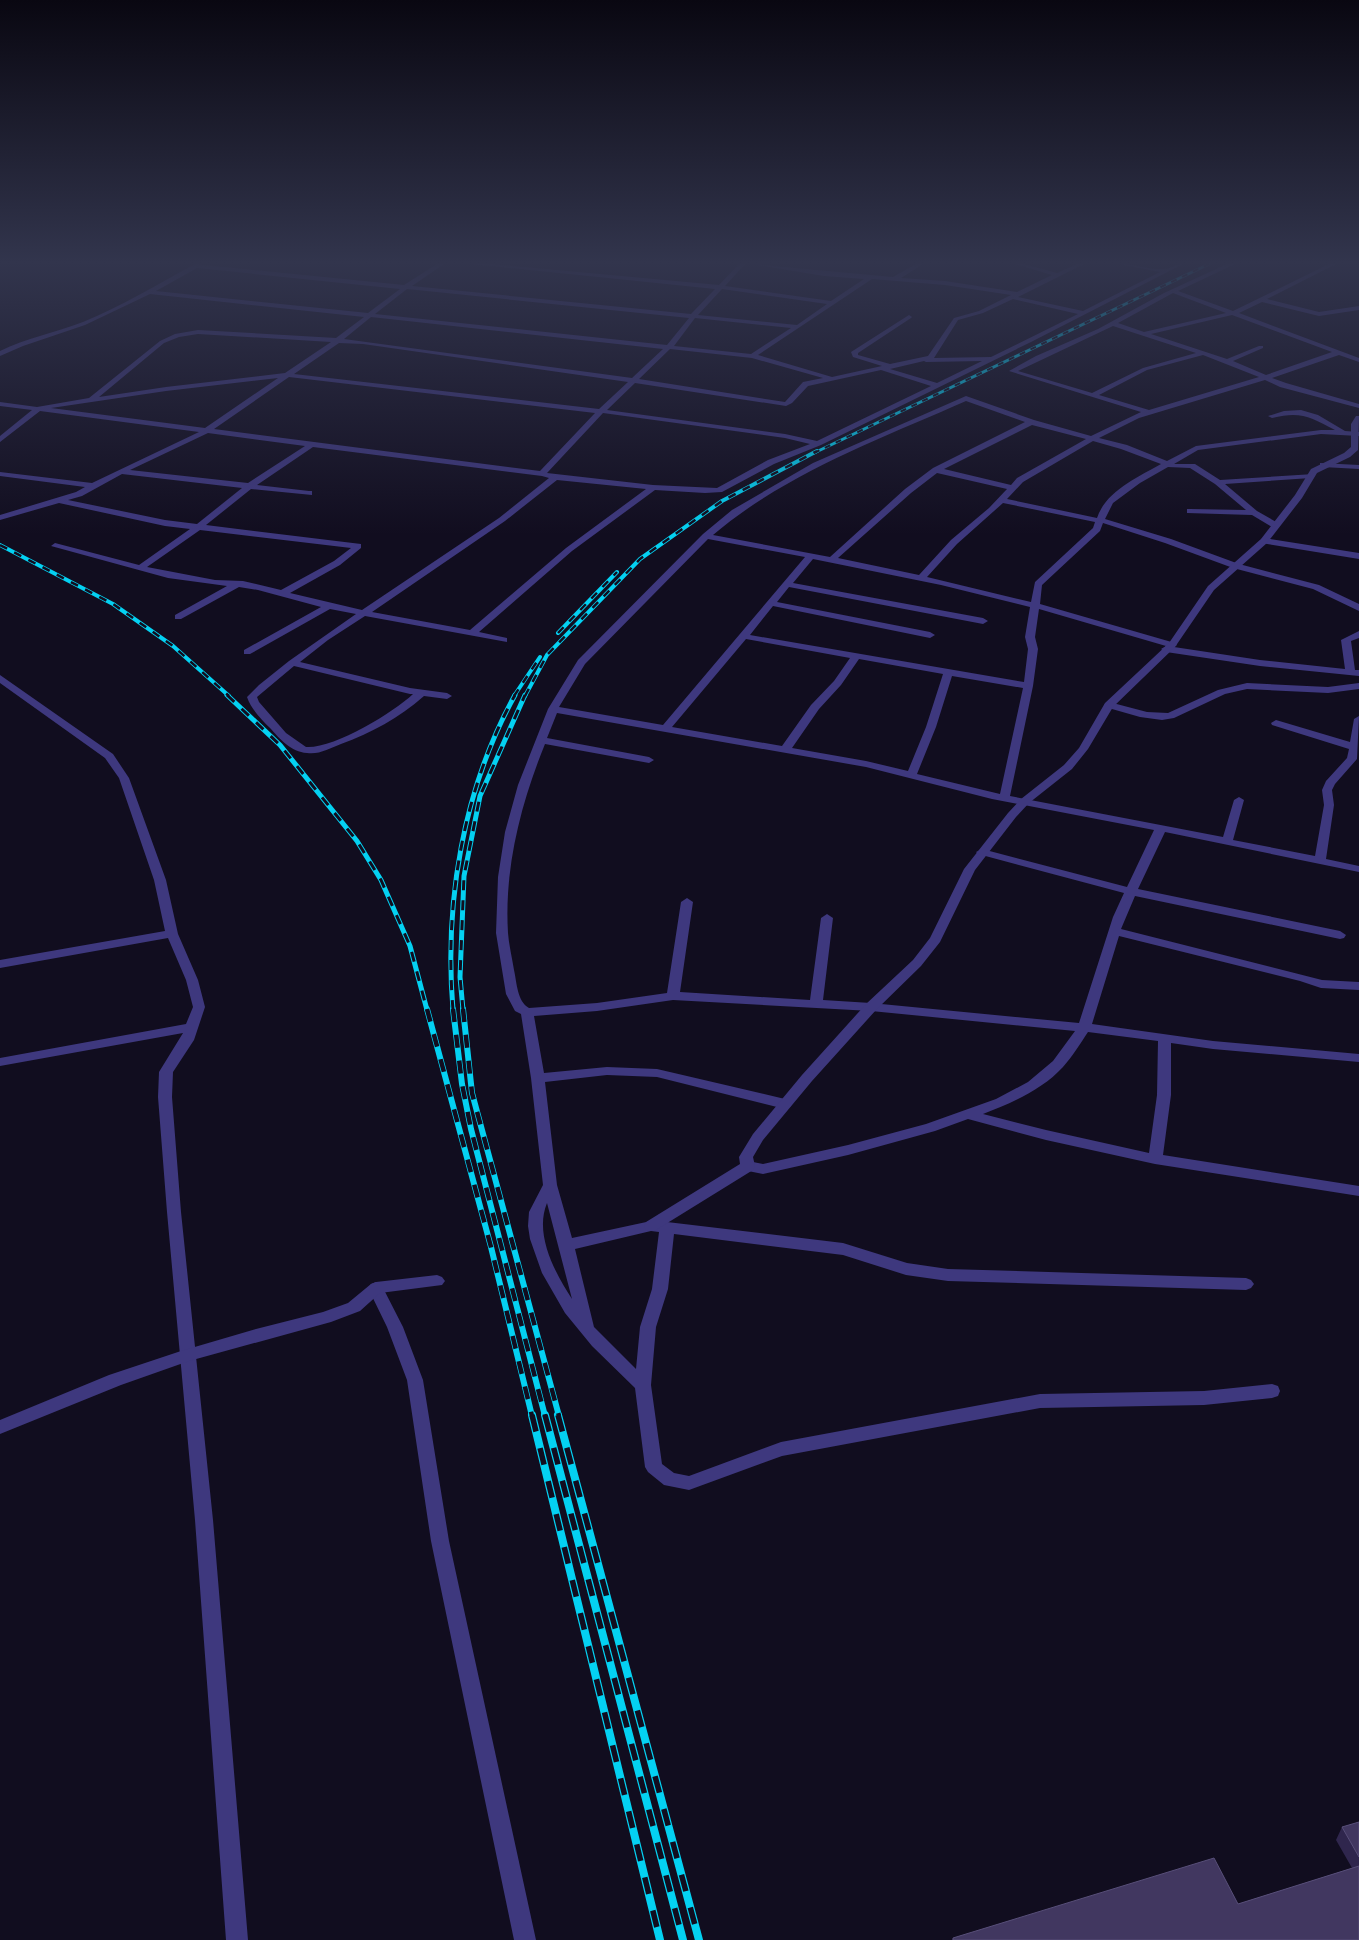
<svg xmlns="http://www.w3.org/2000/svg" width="1359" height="1940" font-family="'DejaVu Sans',sans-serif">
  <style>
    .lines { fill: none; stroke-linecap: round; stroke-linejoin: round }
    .minor { fill: #3e387e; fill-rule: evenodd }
    .tertiary { fill: #3e387e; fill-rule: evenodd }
    .rail-far4-casing { stroke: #04d1f2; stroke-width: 3 }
    .rail-far3-casing { stroke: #04d1f2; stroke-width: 4 }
    .rail-far2-casing { stroke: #04d1f2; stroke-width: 5 }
    .rail-far1-casing { stroke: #04d1f2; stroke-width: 6 }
    .rail-casing { stroke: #04d1f2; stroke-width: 8 }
    .rail-far4 { stroke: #110d1f; stroke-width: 2; stroke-dasharray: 6; stroke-linecap: butt }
    .rail-far3 { stroke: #110d1f; stroke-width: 2.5; stroke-dasharray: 8; stroke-linecap: butt }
    .rail-far2 { stroke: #110d1f; stroke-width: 3; stroke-dasharray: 10; stroke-linecap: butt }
    .rail-far1 { stroke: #110d1f; stroke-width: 4.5; stroke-dasharray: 13; stroke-linecap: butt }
    .rail { stroke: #110d1f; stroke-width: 5.5; stroke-dasharray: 17; stroke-linecap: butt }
    .wall { fill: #2f264d }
    .building { fill: #413760; stroke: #584f79 }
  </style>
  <rect width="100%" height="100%" fill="#110d1f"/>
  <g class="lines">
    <path class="minor" d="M195 264 404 285 437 264H444L412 286 691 314 715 289 471 264H491L719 285 739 264H745L725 286 831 301 864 279 824 276 752 264 893 277 916 264H923L901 278 945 281 1017 292 1052 275 1015 264H1024L1057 273 1077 264H1084L1018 297 1083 311 1160 272 1119 264C1134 264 1149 270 1164 269 1171 269 1175 264 1183 264L1031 342 821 445 774 464 722 492 705 493 655 490 572 551 479 632 507 638V642L365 616 328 640 300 662 410 688 447 693 452 696 447 699 424 696C399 718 371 733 341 744 330 748 319 755 307 753 291 752 280 739 270 728 261 719 251 709 247 697L259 685 289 661 356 614 330 609 250 654H244V650L321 607 258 590 239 587 181 619H175V615L227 586 168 578 51 546 55 543 139 565 190 529 165 526 59 503 0 520V515L76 492 85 487 0 476V472L92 483 199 432 40 411 0 442V436L32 410 0 406V402L37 407 89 398 160 341 175 334 198 330 336 338 364 317 150 294 85 325 23 346 0 356V351C26 338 55 333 83 322 122 306 158 284 195 264ZM197 268 400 289 368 313 156 291ZM872 279 945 285 1011 295 979 311 954 318 928 356 890 364 858 355V353L911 318 912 317 909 315 851 352 853 357 882 366 832 377 758 355ZM407 289 689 318 667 345 375 314ZM722 289 827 304 797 325 698 315ZM1013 299 1078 314 991 357 934 358 958 320 983 313ZM371 317 663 349 632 378 344 339ZM695 318 791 328 751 354 674 346ZM198 334 331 342 285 373 166 387 99 397 164 343 179 337ZM339 343 363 344 628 382 599 409 294 374ZM670 349 752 358 823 378 803 382 785 402 639 379ZM924 361 926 362 982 361 937 383 890 369ZM881 370 931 386 817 441 785 434 607 410 635 383 786 406 792 403 808 386ZM289 377 595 413 540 471 214 429ZM278 378 205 428 51 408 166 391ZM603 413 785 438 810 444 768 460 717 488 653 485 547 473ZM208 433 305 446 248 483 130 470ZM313 447 542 476 549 478 499 518 362 610 290 593 340 565 361 548V544L206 525 251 489 312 495V491H309L257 485ZM122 474 242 488 197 524 165 520 68 500 82 496ZM557 480 646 489 566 548 470 630 372 612 505 521ZM200 530 351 548 334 561 281 590 243 581 215 580 147 567ZM294 666 410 694H413C393 713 333 749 306 747L286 733 259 702 257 697Z
      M1227 264H1235L1178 291 1233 311 1329 264H1336L1267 299 1319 312 1359 306V310L1319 316 1262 302 1239 313 1359 358V362L1339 355 1272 378 1286 383 1359 404V408L1280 387 1265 380 1139 418 1099 438 1127 445 1167 461 1196 446 1321 430H1335C1310 417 1301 411 1272 418L1268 416 1284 411 1301 410 1318 415 1345 431 1359 432V436L1321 434 1198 450 1174 464H1195L1220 480 1314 474 1315 476 1311 478 1225 484 1257 511 1278 523V527H1272L1252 515 1187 513V509H1190L1246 510 1215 484 1190 468 1168 467 1140 483 1113 503 1105 519 1171 539 1239 564 1319 585 1359 604V611L1313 589 1233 568 1165 543 1103 523 1100 531 1042 585 1040 604 1175 643 1177 645 1174 647 1260 660 1345 669 1341 640 1359 631V638L1351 641 1355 670H1359V676L1260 666 1166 652 1161 649 1166 646 1039 609 1035 637 1038 649 1033 686 1010 796 1223 837 1234 800 1239 797 1244 800 1233 840 1315 856 1324 805 1322 790 1326 781 1347 758 1349 749 1272 725 1271 723 1276 720 1350 742 1354 719 1359 716 1357 759 1335 784 1332 790 1334 805 1326 859 1359 866V872L1165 832 1138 889 1340 931 1346 935 1344 938 1340 939 1135 896 1121 929 1322 980 1359 982V990L1321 988 1300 981 1119 936 1092 1024 1213 1041 1359 1054V1062L1213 1049 1171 1043V1095L1163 1155 1359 1186V1196L1155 1164 1046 1140 968 1119 935 1131 848 1155 763 1174 743 1170 741 1166 743 1162 748 1161 763 1164 848 1145 926 1124 996 1099 1028 1082 1053 1061 1075 1031 871 1011 673 1000 597 1011 534 1016 544 1073 607 1067 657 1069 785 1099 790 1101 792 1104 790 1107 785 1109 657 1077 607 1075 545 1082 557 1185 572 1238 651 1221 667 1222 843 1243 907 1263 948 1269 1246 1278 1251 1280 1254 1284 1251 1288 1246 1290 948 1281 906 1275 843 1255 674 1234 668 1289 656 1327 651 1385 662 1464 674 1473 689 1476 781 1442 1040 1394 1204 1391 1272 1384 1278 1386 1280 1391 1278 1396 1272 1398 1204 1405 1040 1408 782 1456 689 1490 664 1485 648 1472 645 1467 635 1388 592 1346 565 1313 542 1273 530 1239 528 1226 529 1212 543 1185 531 1078 521 1014 515 1011 506 994 496 933 498 877 505 832 518 785 548 709 578 660 703 534 732 510 813 463 966 396 1034 420 1091 436 1141 412 1009 371 1036 356 1098 329 1164 293ZM1173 293 1226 313 1144 332 1118 323ZM1232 315 1332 352 1266 375 1233 361 1263 348V346H1259L1227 359 1151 334ZM1113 326 1196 353 1143 368 1092 393 1018 371ZM1203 355 1259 377 1149 410 1099 395 1147 370ZM966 401 1025 422 933 468 905 489 830 557 713 535C786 473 880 439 966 401ZM1032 425 1086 439 1017 478 1011 485 944 469ZM1093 441 1121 449 1161 464C1138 477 1106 491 1097 518L1007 499 1023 482ZM937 473 1007 489 989 508 951 540 919 575 838 558 911 493ZM1003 503 1095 522 1093 528 1035 582 1031 602 927 577 957 544ZM708 539 805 557 663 725 559 707 585 664ZM813 559 941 585 1030 607 1025 637 1028 649 1024 682 750 635 773 606 930 638 935 635 930 632 777 602 789 587 983 624 988 621 983 618 793 583ZM746 639 850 658 834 681 811 705 782 746 672 727ZM859 659 943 674 926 727 908 771 866 761 792 748 819 709 841 685ZM952 676 1023 688 1000 794 917 774 936 727ZM557 713 866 767 992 799 1154 830 1127 887 982 849 976 852 978 854 1124 893 1113 917 1079 1023 871 1003 823 1000 833 918 827 914 821 918 810 1000 680 992 693 902 687 898 681 902 667 993 597 1003 529 1008C517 1001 517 983 514 970 512 958 509 945 508 933 504 868 521 803 545 744L649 763 654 760 649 757 547 738ZM1088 1032 1158 1041 1157 1095 1149 1153 1046 1130 983 1114C1011 1103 1042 1090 1063 1067 1072 1057 1080 1044 1088 1032ZM547 1203 572 1299C555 1273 534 1234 547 1203ZM651 1231 659 1232 652 1289 640 1327 636 1369 594 1327 575 1249Z
      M1320 463 1359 465V469L1323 467H1320Z
      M1264 538 1359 553V559L1261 543V539Z
      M0 675 113 754 129 778 166 880 178 934 198 980 205 1007 194 1040 173 1072 172 1097 181 1212 213 1520 248 1940H226L195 1520 167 1212 158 1097 159 1072 183 1033 0 1066V1058L186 1024 193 1007 186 980 168 938 0 968V960L165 931 154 880 119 778 105 758 0 683Z
      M1247 683 1328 687 1359 683V689L1328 693 1247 689 1225 694 1174 718 1162 720 1140 717 1105 707 1104 705 1109 702 1147 712 1168 713 1218 690Z
      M376 1282 381 1284 403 1327 423 1380 449 1541 536 1940H514L431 1541 407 1380 387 1327 368 1288 371 1284Z"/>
    <path class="tertiary" d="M1356 416H1359L1358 450 1350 457 1317 473 1302 498 1267 543 1214 590 1175 647 1113 707 1088 749 1072 769 1029 803 1016 817 975 870 940 942 921 966 876 1010 812 1081 763 1140 753 1157 755 1166 753 1170 656 1230 651 1231 646 1230 644 1226 646 1222 740 1164 739 1157 753 1134 802 1075 866 1004 913 960 930 938 964 869 1008 813 1021 799 1064 765 1079 748 1105 703 1169 643 1208 586 1261 539 1295 495 1311 469 1344 453 1351 447V424Z
      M437 1275 442 1277 445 1281 442 1285 380 1293 360 1311 331 1322 189 1361 121 1385 0 1434V1420L109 1375 181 1351 256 1329 323 1312 348 1303 371 1284 376 1282Z"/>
    <defs>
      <path id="rail-far4" d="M814 453 1209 264"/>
      <path id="rail-far3" d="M0 545 113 604 173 646 229 696
        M558 633 617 572
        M514 696 540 657
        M525 696 547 655 640 559 722 501 817 451"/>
      <path id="rail-far2" d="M227 695 280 745 357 841 381 880 410 946 427 1010
        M453 1010C444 903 463 789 515 695
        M463 1010 460 977 464 876 480 796 525 695"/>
      <path id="rail-far1" d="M427 1009 491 1247 532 1416
        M453 1009 462 1084 471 1129 545 1416
        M463 1009 472 1093 559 1416"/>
      <path id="rail" d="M532 1415 660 1940
        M545 1415 683 1940
        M558 1415 699 1940"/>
    </defs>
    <use href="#rail-far4" class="rail-far4-casing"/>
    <use href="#rail-far3" class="rail-far3-casing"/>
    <use href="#rail-far2" class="rail-far2-casing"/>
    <use href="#rail-far1" class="rail-far1-casing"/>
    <use href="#rail" class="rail-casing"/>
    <use href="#rail-far4" class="rail-far4"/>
    <use href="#rail-far3" class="rail-far3"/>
    <use href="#rail-far2" class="rail-far2"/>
    <use href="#rail-far1" class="rail-far1"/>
    <use href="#rail" class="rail"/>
  </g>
  <path class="wall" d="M1359 1822V1940H952L953 1938 1238 1904 1352 1868 1336 1840 1342 1827Z"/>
  <path class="building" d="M1359 1822V1857L1342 1827Z
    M1214 1858 1238 1904 1359 1866V1940H953V1938Z"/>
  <linearGradient id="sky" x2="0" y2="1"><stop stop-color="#090711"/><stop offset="0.49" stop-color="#32354d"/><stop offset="1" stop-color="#32354d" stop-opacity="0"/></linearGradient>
  <rect width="1359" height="535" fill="url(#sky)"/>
</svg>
